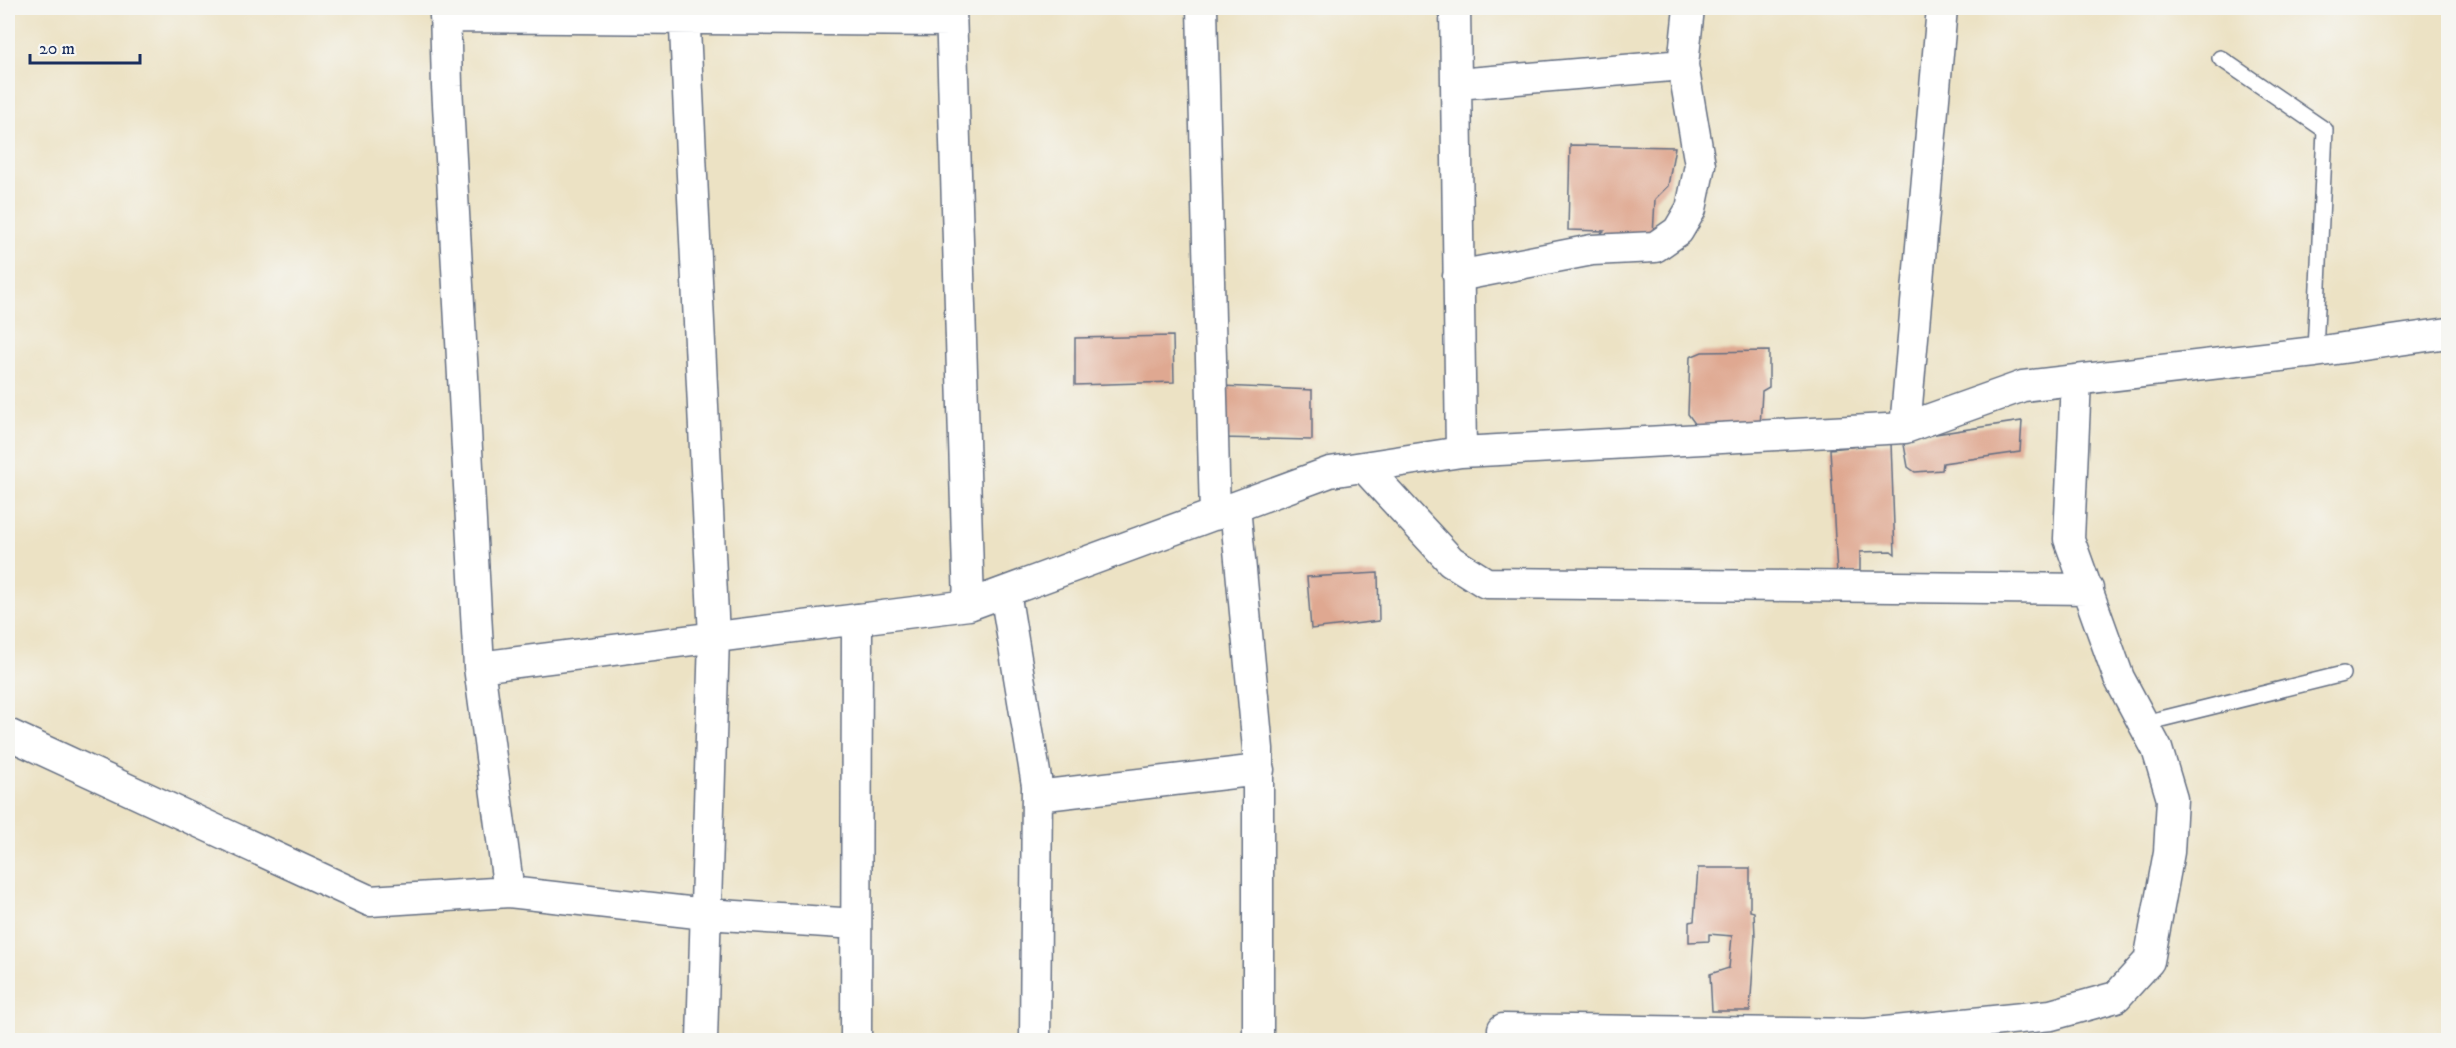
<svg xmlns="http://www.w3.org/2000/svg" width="2456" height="1048" font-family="'IM FELL DW Pica',serif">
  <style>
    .building { fill: #dfa891 }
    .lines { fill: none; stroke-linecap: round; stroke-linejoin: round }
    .service-casing { stroke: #646e82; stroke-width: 18 }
    .minor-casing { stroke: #646e82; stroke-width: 33 }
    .service { stroke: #fff; stroke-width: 15 }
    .minor { stroke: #fff; stroke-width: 30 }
  </style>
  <rect width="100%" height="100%" fill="#f6f6f2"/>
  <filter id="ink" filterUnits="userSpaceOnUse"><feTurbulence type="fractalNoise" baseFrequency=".0167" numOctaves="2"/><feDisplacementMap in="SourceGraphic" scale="12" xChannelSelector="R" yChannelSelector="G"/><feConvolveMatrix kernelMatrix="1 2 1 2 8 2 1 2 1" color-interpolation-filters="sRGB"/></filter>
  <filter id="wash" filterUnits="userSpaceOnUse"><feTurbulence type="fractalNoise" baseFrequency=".008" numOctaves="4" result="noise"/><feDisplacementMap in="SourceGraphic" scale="24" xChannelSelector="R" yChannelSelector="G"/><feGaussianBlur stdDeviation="1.35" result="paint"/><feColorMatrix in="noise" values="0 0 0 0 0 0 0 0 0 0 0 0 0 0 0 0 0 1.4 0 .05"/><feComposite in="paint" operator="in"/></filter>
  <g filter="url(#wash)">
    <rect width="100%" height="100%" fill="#ece2c4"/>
    <g id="blocks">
      <path class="building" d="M1570 145 1675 147 1668 186 1655 199 1653 236 1596 237 1604 231 1568 230Z
        M1173 336 1174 382 1075 385V338Z
        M1769 351V387L1762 391 1760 428 1701 432 1688 414 1690 357 1702 352Z
        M1221 386 1312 390V440L1221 438Z
        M2022 421 2020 452 1943 463 1942 470 1915 472 1908 467 1903 439Z
        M1891 443 1895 554 1891 551 1860 552V575L1837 574 1830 449Z
        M1378 573 1379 621 1311 629 1307 577Z
        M1698 868H1750V911L1754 912 1755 937 1750 1011H1712L1710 974 1729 968 1732 936 1709 934V941L1689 942V922L1694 921Z"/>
    </g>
  </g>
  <g filter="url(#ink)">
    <use href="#blocks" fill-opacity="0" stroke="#646e82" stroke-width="1.5"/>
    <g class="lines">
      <defs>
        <path id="service" d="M2220 58 2325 130 2315 352
          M2145 723 2343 674"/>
        <path id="minor" d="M445 8 447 86 479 667 969 605
          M684 8 714 637 702 1040
          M951 8 969 605 1330 472 1461 452 1905 428 2023 386 2315 352 2448 333
          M1202 8 1215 515
          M1455 8 1461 452
          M445 17 951 21
          M1457 84 1683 65
          M1458 276 1592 250 1655 247 1678 231 1691 209 1700 165 1683 65 1689 8
          M1905 428 1942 8
          M1364 467 1451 561 1486 583 2088 589
          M1235 507 1258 749V1040
          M1005 592 1037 785 1035 1040
          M479 667 509 892 706 914 856 924
          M8 734 370 901 509 892
          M1037 796 1259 770
          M1503 1029 1866 1034 2051 1015 2116 997 2149 961 2169 852 2172 799 2157 749 2119 678 2069 539 2076 380
          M856 1040 857 619"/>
      </defs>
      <use href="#service" class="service-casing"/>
      <use href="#minor" class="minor-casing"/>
      <use href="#service" class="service"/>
      <use href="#minor" class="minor"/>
    </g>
  </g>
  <rect width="2456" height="1048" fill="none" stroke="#f6f6f2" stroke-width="30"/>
  <path d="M30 54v9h110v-9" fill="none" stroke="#1b2f5e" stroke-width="3"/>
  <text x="39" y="54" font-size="18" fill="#1b2f5e" stroke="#f6f6f2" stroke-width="4.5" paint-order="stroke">20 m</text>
</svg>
